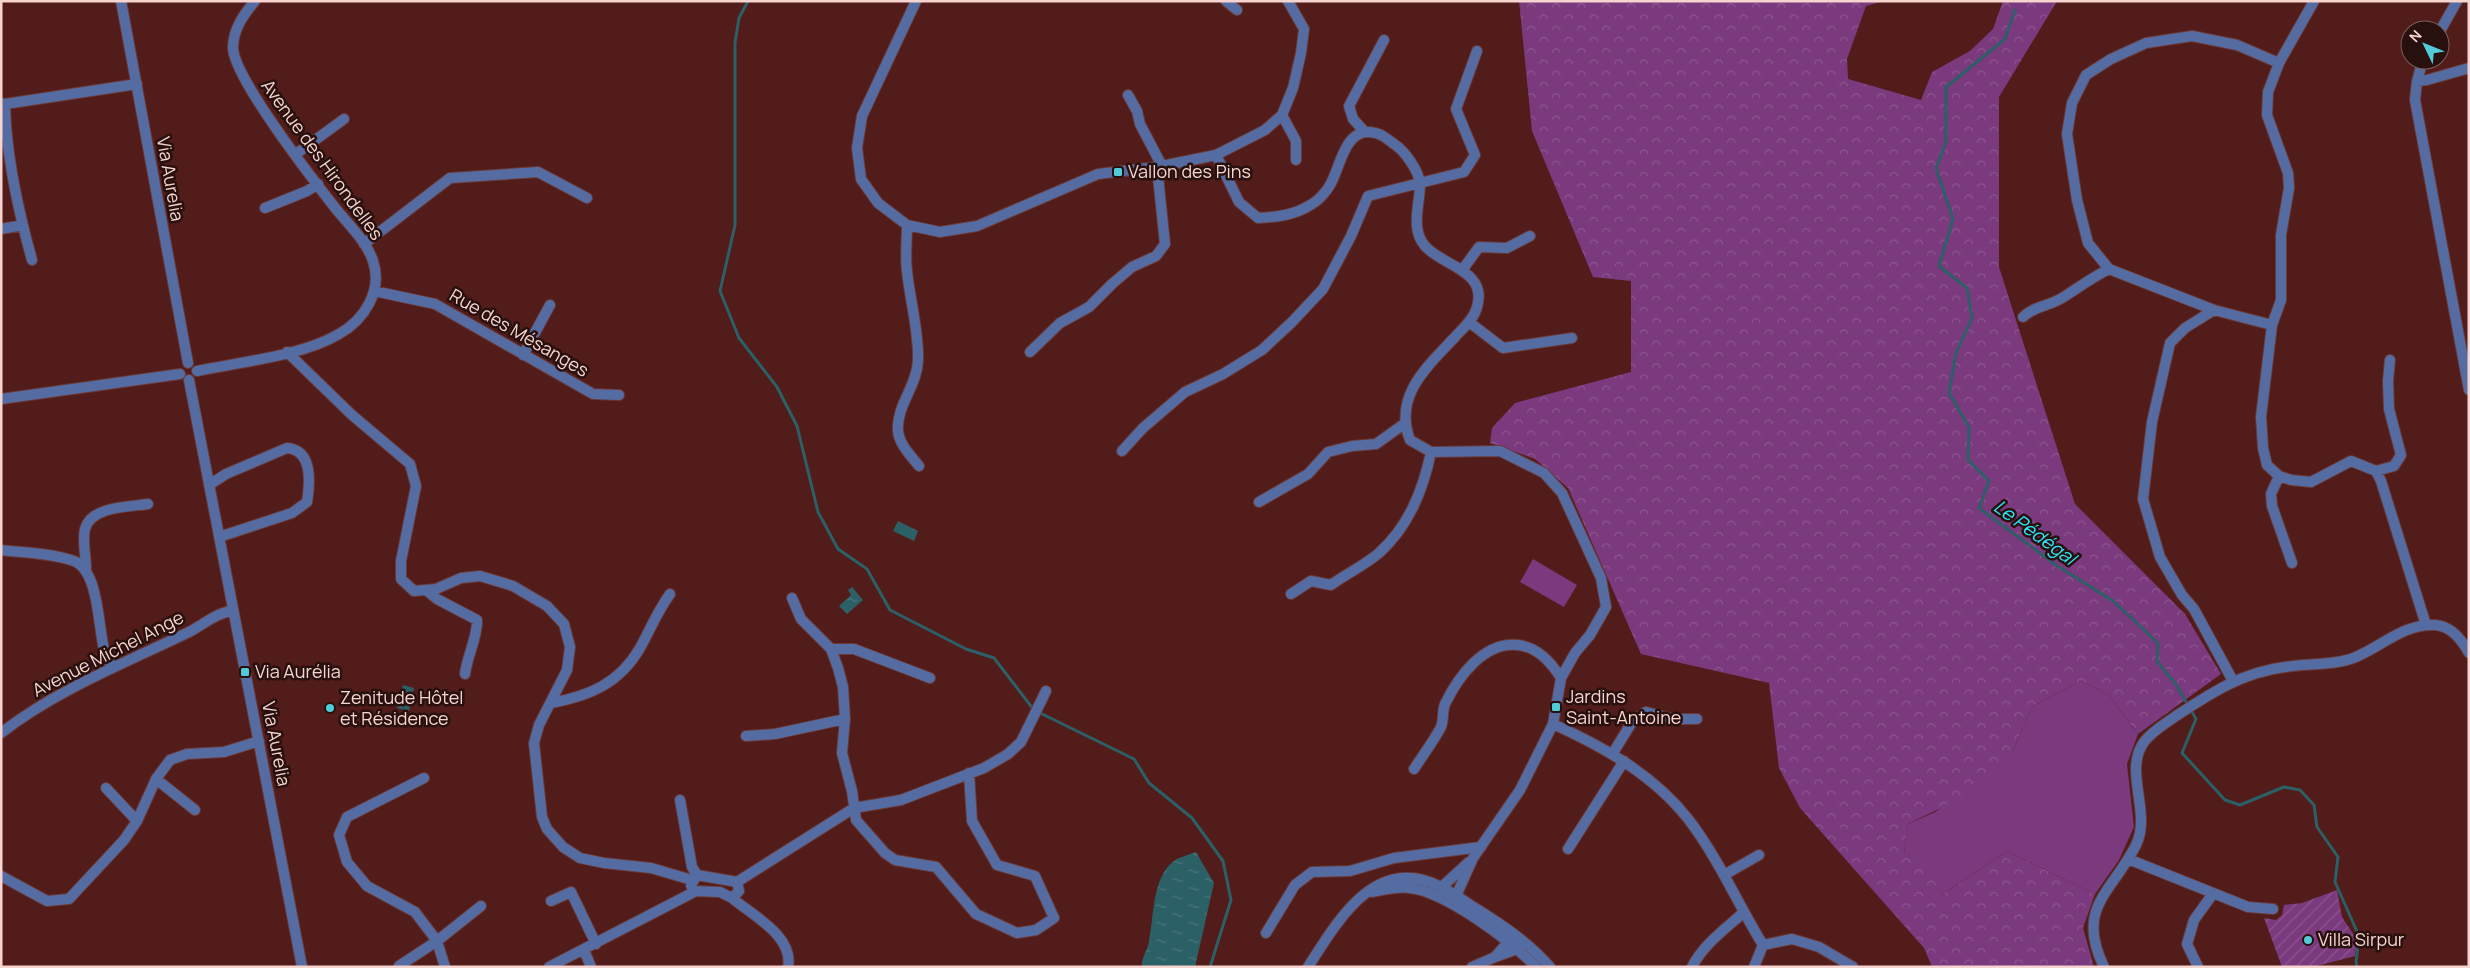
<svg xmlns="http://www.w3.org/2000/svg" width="2470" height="968" font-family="Manrope,sans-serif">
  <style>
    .grass { fill: #7b397e }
    .forest { fill: url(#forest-crowns) }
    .garden { fill: url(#garden-furrows) }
    .water { fill: url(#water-ripples) }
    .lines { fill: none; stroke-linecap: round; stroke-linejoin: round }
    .stream { stroke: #2c6067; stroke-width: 3 }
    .minor-casing { stroke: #6b3936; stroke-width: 12 }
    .minor { stroke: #556ca3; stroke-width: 10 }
    .poi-dot { fill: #52cbd9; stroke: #27100e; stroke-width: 2 }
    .labels { text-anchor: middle; stroke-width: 5; stroke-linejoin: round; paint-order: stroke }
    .street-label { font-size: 18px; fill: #f6d4cf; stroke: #27100e }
    .poi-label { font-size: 18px; fill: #f6d4cf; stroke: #27100e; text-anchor: start }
    .water-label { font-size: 19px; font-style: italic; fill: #2ce3f6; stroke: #27100e }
  </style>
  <defs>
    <pattern id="forest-crowns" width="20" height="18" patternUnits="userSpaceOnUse" patternTransform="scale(1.25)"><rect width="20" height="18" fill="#7b397e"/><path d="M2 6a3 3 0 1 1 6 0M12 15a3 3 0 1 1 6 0" fill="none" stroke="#8e558f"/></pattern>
    <pattern id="garden-furrows" width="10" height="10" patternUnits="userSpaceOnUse" patternTransform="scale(1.25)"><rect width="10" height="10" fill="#7b397e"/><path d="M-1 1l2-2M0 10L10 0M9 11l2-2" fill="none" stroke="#8e558f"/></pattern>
    <pattern id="water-ripples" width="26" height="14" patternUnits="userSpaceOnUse" patternTransform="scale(1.25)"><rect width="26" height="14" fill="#2c6067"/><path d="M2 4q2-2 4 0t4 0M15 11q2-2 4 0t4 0" fill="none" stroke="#4b767c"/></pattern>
  </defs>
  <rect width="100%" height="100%" fill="#511c19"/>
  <path class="grass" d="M1533 559 1577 585 1564 607 1520 582Z
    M2081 681 2109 695 2138 734 2127 764 2134 827 2119 860 2095 894 2007 851 1940 896 1904 854 1908 824 1935 812 2012 752 2033 706Z"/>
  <path class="forest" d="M1519 1H1884L1866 6 1847 59 1848 79 1921 100 1932 72 1970 51 1993 29 2003 1H2057L1999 97V267L2075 504 2185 614 2221 674 2138 734 2109 695 2081 681 2033 706 2012 752 1967 795 1908 824 1904 854 1931 863 1940 896 2007 851 2095 894 2083 928 2094 967H1932L1924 948 1800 808 1779 768 1769 683 1641 654 1568 488 1535 459 1490 443 1492 428 1515 403 1631 372V281L1593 277 1532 131Z"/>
  <path class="garden" d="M2337 890 2342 917 2357 940 2355 956 2313 967H2282L2264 918 2276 920 2282 915 2284 905 2302 903Z"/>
  <path class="water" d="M898 521 918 531 914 541 893 531Z
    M852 587 863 600 847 614 839 606 851 595 848 590Z
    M403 685 414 688 409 711 397 708Z
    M1196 852 1214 883 1195 967H1142C1141 957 1148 950 1149 941 1154 917 1152 877 1174 861 1179 857 1189 855 1196 852Z"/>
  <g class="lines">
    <path class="stream" d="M748 1 739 18 735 43V225L720 291 739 338 777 387 797 426 818 512 838 549 867 569 890 610 966 649 994 658 1034 710 1134 759 1149 783 1192 818 1223 861 1231 900 1210 967
      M2015 10 2005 39 1946 87V142L1936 168 1953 219 1939 266 1967 288 1972 318 1956 353 1949 393 1969 427 1968 460 1989 481 1979 508 2056 565 2113 601 2158 643 2157 661 2177 686 2196 719 2182 753 2225 800 2240 805 2284 787 2300 790 2314 805 2317 827 2338 857 2335 882 2359 936 2356 962 2357 967"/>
    <defs>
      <path id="minor" d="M121 1 188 363
        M916 1 862 116 857 148 861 179 878 203 907 225 940 232 977 226 1098 174 1157 167 1216 155 1265 130 1282 115 1293 88 1301 53 1304 29 1288 1
        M1226 1 1237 10
        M2314 1 2279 63 2268 92 2267 115 2288 173 2289 188 2281 235V300L2272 325 2261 417 2263 448 2267 465 2279 476 2291 480 2311 482 2351 461 2376 471 2381 481 2426 625
        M2440 31 2457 1
        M2423 60 2417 81 2415 100 2469 390
        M2417 81 2427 80 2469 68
        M1128 95 1137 111 1140 124 1162 166
        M1 103 5 104 137 84
        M5 104C6 156 18 210 32 260
        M1282 115 1296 141V160
        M1365 132 1353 119 1349 106 1384 40
        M296 154 344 119
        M1216 155 1239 202 1258 218C1278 217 1295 215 1312 204 1319 200 1329 189 1332 181 1340 166 1345 132 1368 132 1379 132 1385 137 1394 144 1405 151 1419 171 1420 184 1420 204 1410 229 1425 246 1442 266 1488 270 1477 307 1474 319 1463 328 1455 337 1427 367 1393 396 1410 440L1431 452 1500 451 1544 473 1562 493 1601 578 1606 607 1590 635 1575 653 1561 678 1553 724 1520 790 1473 858 1456 896
        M265 208 307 191 318 184
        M907 225C907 240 905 256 907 271 910 301 919 331 918 361 917 386 896 406 898 431 899 444 911 456 919 466
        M1 229 23 225
        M364 244 450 178 538 172 587 198
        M1463 269 1479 247 1507 248 1530 236
        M374 291 435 304 593 394 619 395
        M2214 310 2185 328 2170 343 2152 422 2143 499 2160 557 2182 595 2194 609 2233 681
        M2023 317C2034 306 2049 306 2062 298 2078 288 2091 278 2109 269
        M1469 322 1503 348 1572 338
        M2272 325 2214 310 2109 269 2088 243 2077 200 2067 134 2072 103 2086 75 2111 59 2146 43 2192 36 2237 45 2279 63
        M287 352 352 415 410 464 416 486 401 561V579L414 591 436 589 461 578 480 576 513 586 547 606 564 624 570 647 567 670 539 725 534 743 542 817 547 829 563 847 580 858 604 863 651 868 692 880
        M1030 352 1060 323 1089 307 1112 284 1132 267 1156 256 1165 244 1157 167
        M523 355 550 305
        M197 371C240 362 302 356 339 334 364 320 383 291 373 261 367 242 349 225 336 209 314 181 234 78 233 48 233 29 244 14 255 1
        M189 380 302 967
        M1 399 180 374
        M1122 451 1143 428 1185 392 1223 374 1262 350 1292 322 1323 289 1351 236 1368 196 1464 172 1475 155 1456 109 1477 51
        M2376 471 2394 466 2401 455 2389 409 2388 381 2390 360
        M2279 476 2271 494 2272 506 2292 563
        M209 485 226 474 287 448C313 450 310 483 307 502L292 513 219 537
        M1259 502 1308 474 1328 452 1352 446 1376 444 1404 424
        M1 550C25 553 51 553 74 561 99 571 98 626 104 649 105 655 109 661 112 667
        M86 568C86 557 82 540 85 529 91 506 129 507 148 504
        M426 590 437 599 477 620C478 636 467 656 465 674
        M1291 594 1311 581 1331 585C1346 574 1365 565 1379 553 1409 526 1423 490 1431 452
        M792 598 801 619 831 649 838 668 843 687 845 719 842 753 852 791 856 820 885 853 895 860 936 867 976 914 1017 933 1036 930 1054 918 1035 876 997 865 972 821 969 773
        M831 649H854L930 678
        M551 703C589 696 619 684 640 648 650 630 657 612 670 594
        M1553 724C1604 747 1654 775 1689 820 1718 858 1738 904 1763 945
        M1 733C58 689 125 663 189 632 203 625 217 612 233 611
        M746 736 775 734 845 719
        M1613 753 1632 722 1646 712 1673 719H1697
        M1414 769C1423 755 1433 742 1441 727 1444 720 1442 711 1445 704 1458 677 1484 641 1518 645 1538 647 1551 662 1561 678
        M424 778 347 817 339 835 347 862 367 886 415 912 437 941 445 967
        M156 779 195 810
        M106 788 137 821
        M680 800 692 867 697 875
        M1568 849 1624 761
        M2128 859 2248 907 2273 909
        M697 875 737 882 739 891 732 898 720 892 693 891 691 885Z
        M1724 875 1759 855
        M1 876 47 901 69 899 124 840 137 821 156 779 170 760 187 754 224 752 259 741
        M737 882 854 808 901 800 984 768 1008 754 1021 742 1046 691
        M1372 892C1384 890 1398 886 1410 888 1446 892 1511 941 1536 967
        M1444 894 1442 888 1445 884 1469 862
        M732 898C752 915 794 936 788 967
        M551 901 571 892 596 944
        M1266 933 1295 885 1312 872 1350 871 1394 858 1481 847
        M1513 941 1508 942 1495 957 1517 949V945
        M1763 945 1792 939 1819 947 1853 967
        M584 950 591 967
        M399 966 437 941 481 906
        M549 967 696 891
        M1308 967C1337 922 1375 854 1439 886 1450 891 1461 899 1472 906 1501 924 1527 941 1550 967
        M1472 967 1495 957
        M1692 967C1703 945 1725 929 1743 913
        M1754 967 1763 945
        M2104 967C2075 907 2112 893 2136 845 2152 813 2123 771 2144 742 2152 731 2165 724 2176 716 2211 693 2243 672 2285 667 2308 663 2334 666 2356 657 2382 646 2405 623 2435 625 2451 626 2462 640 2469 653
        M2198 967 2187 944 2194 920 2212 895"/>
    </defs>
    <use href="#minor" class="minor-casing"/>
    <use href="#minor" class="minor"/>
  </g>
  <g class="poi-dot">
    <rect x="1113" y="167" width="10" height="10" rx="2.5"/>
    <rect x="240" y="667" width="10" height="10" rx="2.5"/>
    <rect x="1551" y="702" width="10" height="10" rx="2.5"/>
    <circle cx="330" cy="708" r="5"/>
    <circle cx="2308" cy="940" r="5"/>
  </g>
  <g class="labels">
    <g class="street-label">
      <text transform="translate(322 160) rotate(54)" y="6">Avenue des Hirondelles</text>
      <text transform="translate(170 179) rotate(80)" y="6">Via Aurelia</text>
      <text transform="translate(519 333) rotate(30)" y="6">Rue des Mésanges</text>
      <text transform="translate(108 654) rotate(-27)" y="6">Avenue Michel Ange</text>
      <text transform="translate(276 744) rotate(79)" y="6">Via Aurelia</text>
    </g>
    <g class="poi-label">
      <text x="1128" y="178">Vallon des Pins</text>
      <text x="255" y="678">Via Aurélia</text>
      <text x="1566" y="703">Jardins<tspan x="1566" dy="21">Saint-Antoine</tspan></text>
      <text x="340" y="704">Zenitude Hôtel<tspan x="340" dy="21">et Résidence</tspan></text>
      <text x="2318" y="946">Villa Sirpur</text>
    </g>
    <g class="water-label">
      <text transform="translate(2035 532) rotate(36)" y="7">Le Pédégal</text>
    </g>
  </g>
  <rect width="2470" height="968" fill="none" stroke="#f6d4cf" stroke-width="5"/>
  <g transform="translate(2425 45) rotate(313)"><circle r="24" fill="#27100e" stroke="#7a5e5b"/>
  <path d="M0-4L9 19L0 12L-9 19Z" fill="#52cbd9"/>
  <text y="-8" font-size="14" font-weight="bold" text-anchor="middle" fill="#f6d4cf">N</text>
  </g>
</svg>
